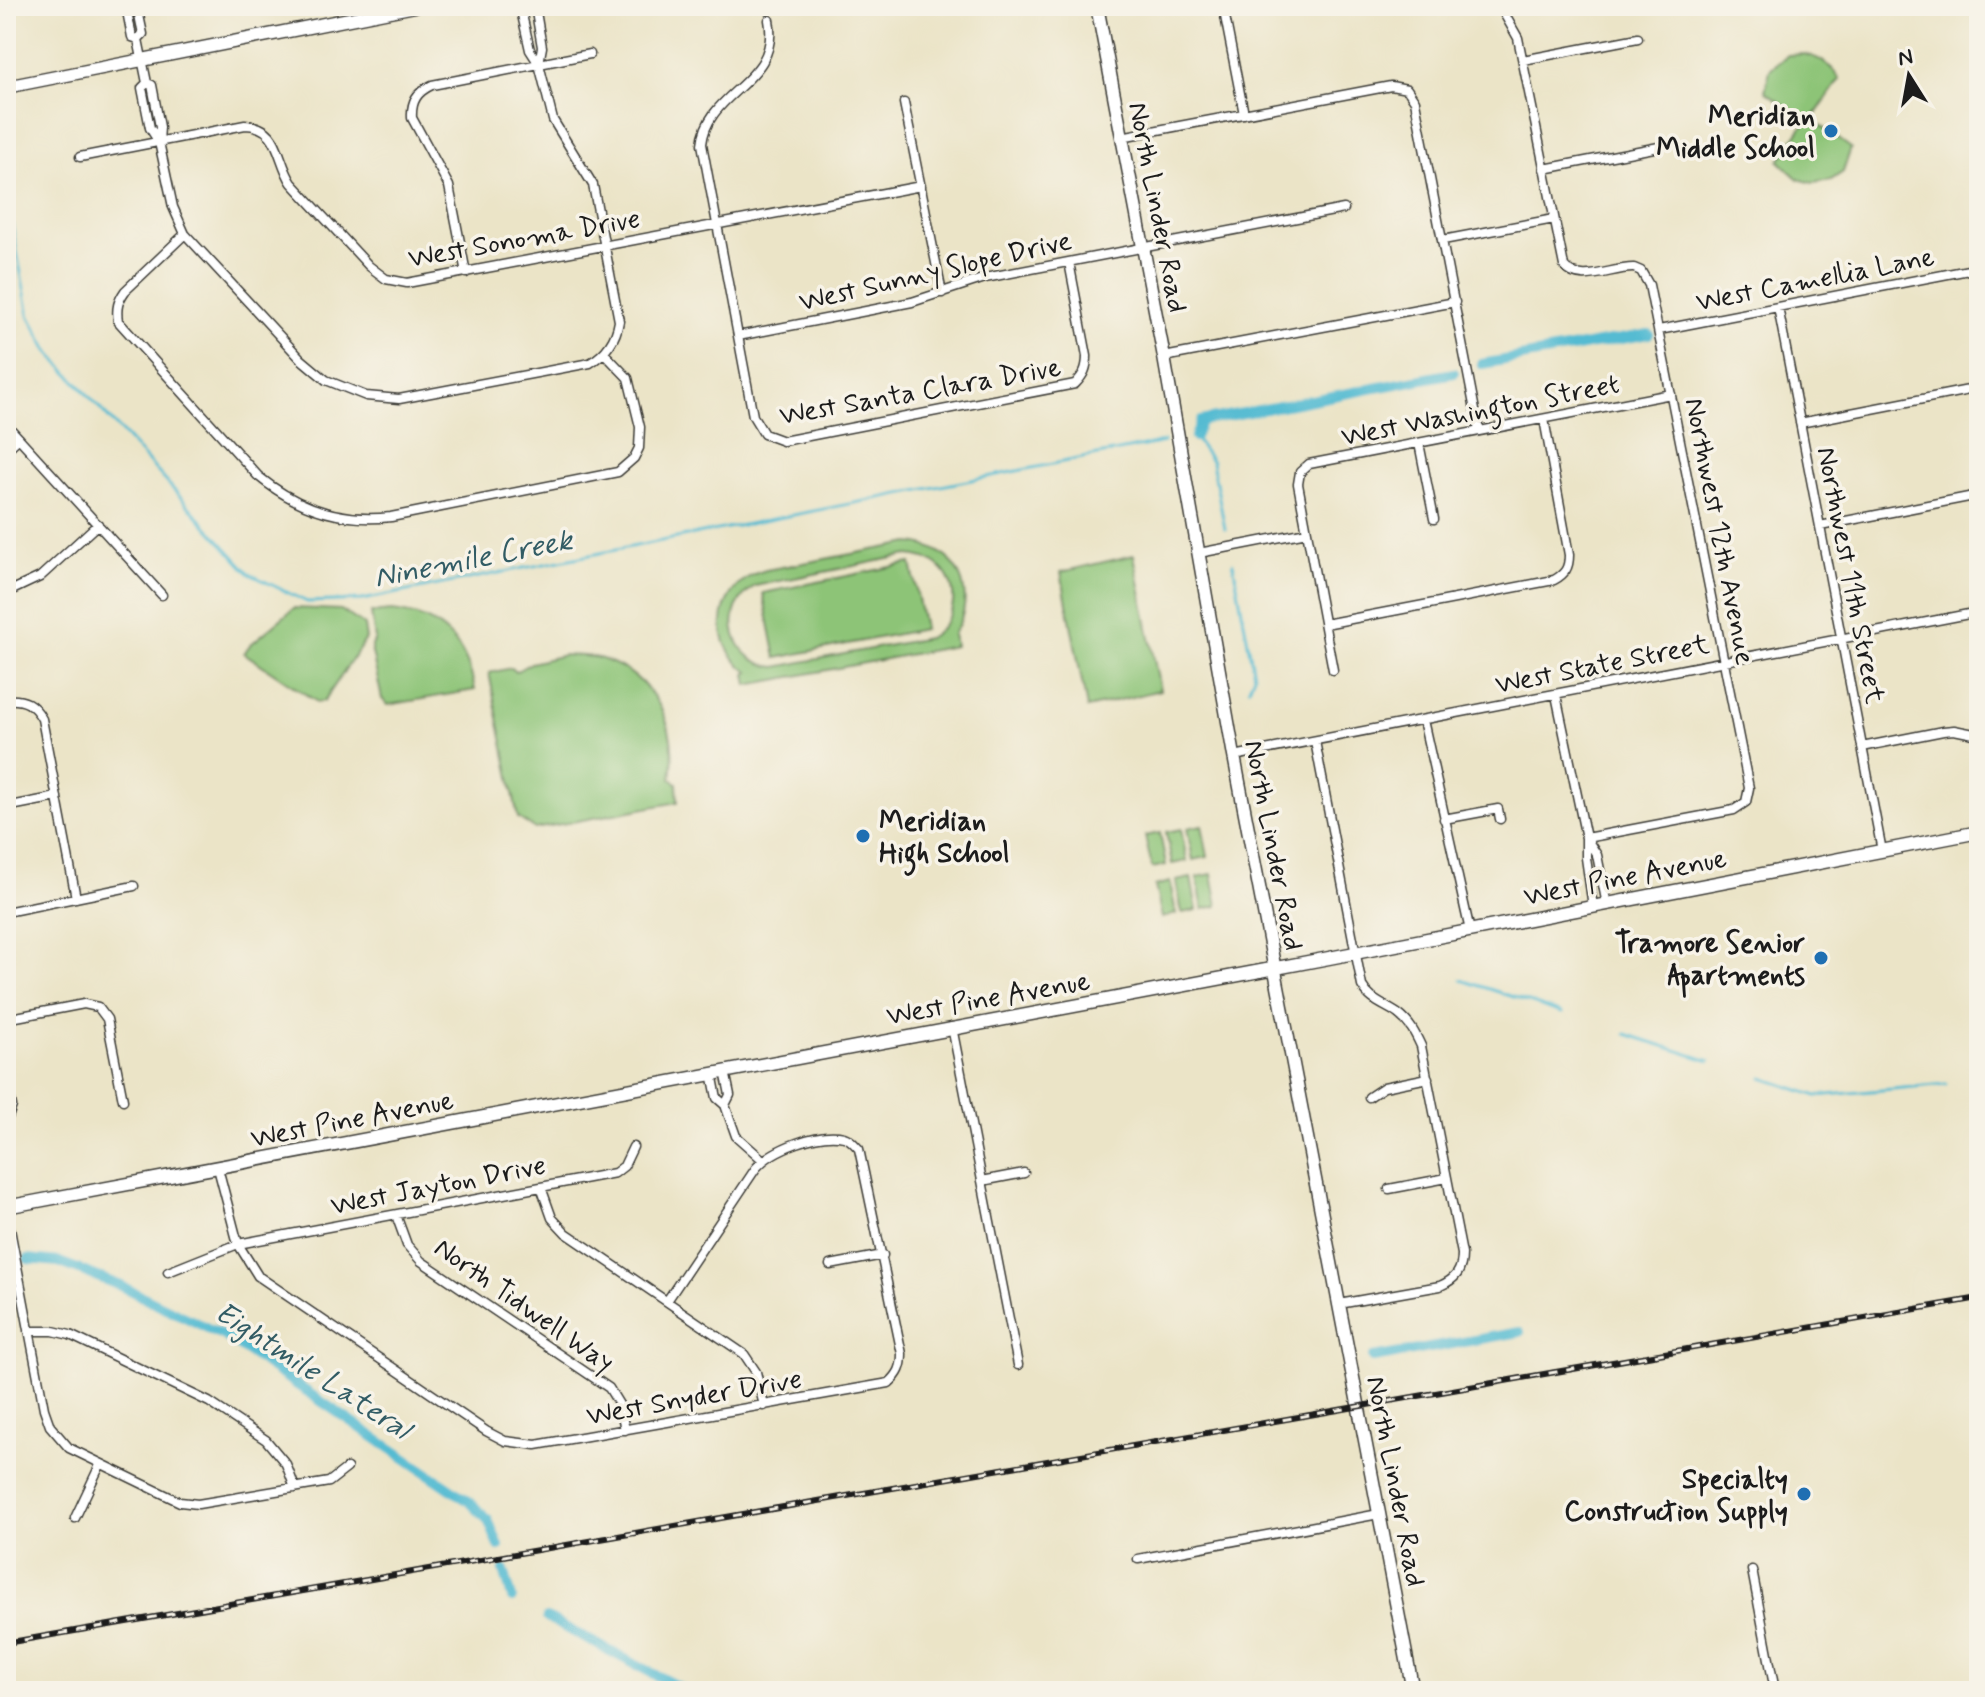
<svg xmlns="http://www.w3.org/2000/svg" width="1985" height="1697" font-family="Mynerve,sans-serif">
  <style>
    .green { fill: #8dc477; stroke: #54704a; stroke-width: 2; fill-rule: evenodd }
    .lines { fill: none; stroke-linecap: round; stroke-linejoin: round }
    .stream { stroke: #54bbd2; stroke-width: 3 }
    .canal { stroke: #54bbd2; stroke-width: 10 }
    .street-casing { stroke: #3b3a36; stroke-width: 11 }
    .secondary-casing { stroke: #3b3a36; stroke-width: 15 }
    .street { stroke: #fff; stroke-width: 8 }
    .secondary { stroke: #fff; stroke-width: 12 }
    .rail-casing { stroke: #1c1c1c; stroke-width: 6 }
    .rail { stroke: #f7f3e8; stroke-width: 3; stroke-dasharray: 9; stroke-linecap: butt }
    .poi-dot { fill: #1f6fb2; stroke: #f7f3e8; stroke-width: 3 }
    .labels { text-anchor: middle; stroke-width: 7; stroke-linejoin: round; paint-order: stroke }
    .poi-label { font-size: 28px; font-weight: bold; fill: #1c1c1c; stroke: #f7f3e8; text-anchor: end }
    .street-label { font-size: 28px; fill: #1c1c1c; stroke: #f7f3e8 }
    .water-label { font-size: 30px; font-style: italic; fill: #325c65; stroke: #f7f3e8 }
  </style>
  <rect width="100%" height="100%" fill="#f7f3e8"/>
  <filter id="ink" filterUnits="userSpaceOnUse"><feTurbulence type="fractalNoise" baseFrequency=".0125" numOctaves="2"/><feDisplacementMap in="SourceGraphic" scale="16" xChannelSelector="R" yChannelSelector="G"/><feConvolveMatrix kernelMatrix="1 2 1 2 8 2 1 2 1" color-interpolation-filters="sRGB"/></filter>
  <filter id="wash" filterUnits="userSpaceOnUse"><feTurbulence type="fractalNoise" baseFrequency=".006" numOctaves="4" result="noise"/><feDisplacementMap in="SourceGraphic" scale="32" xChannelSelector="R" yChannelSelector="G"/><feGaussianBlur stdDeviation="1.8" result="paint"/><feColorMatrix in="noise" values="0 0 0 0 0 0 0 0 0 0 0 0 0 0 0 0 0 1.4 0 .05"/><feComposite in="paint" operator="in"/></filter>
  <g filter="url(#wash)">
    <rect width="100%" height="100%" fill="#ebe4c7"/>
    <path class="green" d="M1804 54C1821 58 1830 64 1840 79L1813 118 1805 119 1765 91 1770 69 1788 55Z
      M1813 120 1851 148 1843 172 1831 180 1813 183 1798 179 1779 161 1806 121Z
      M910 543C958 546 980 596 953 634L955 646 748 685 746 674 749 672C706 644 716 583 766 570ZM908 555C957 557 970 614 928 638L776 667C732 663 717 610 755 586Z
      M1134 555 1160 690 1087 708 1061 572Z
      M911 563 924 629 776 658 763 593Z
      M294 608 341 610 364 625 366 639 324 701 317 702 244 653 250 645Z
      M392 611C441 616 466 642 475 690L388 705 382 699 371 648 375 639 371 613Z
      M564 655C576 656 590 655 602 659 655 677 679 725 671 779L677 783 678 802 535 829 518 818 489 673 511 668 515 672 531 663Z
      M1202 825 1208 857 1193 860 1187 828Z
      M1181 829 1187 861 1172 864 1166 832Z
      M1160 833 1166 865 1152 868 1145 836Z
      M1212 874 1218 906 1203 909 1197 877Z
      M1191 878 1197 910 1182 913 1176 881Z
      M1170 882 1176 914 1162 918 1155 886Z"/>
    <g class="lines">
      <path class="stream" d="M6 194 29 315 48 351 250 574 307 602 362 600 1164 442
        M1194 437 1212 462 1225 529
        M1233 563 1254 675 1249 688
        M1462 980 1562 1013
        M1626 1034 1710 1061
        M1763 1078 1817 1096 1946 1084"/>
      <path class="canal" d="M1482 364 1649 334
        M1195 437 1201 421 1454 373
        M28 1259 59 1262 121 1286 226 1337 470 1502 488 1520 499 1546
        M1373 1358 1520 1332
        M504 1570 512 1598
        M547 1618 686 1691"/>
    </g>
  </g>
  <g filter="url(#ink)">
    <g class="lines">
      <defs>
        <path id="street" d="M126 6 132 37 138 39 147 83
          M137 6 143 34 138 39
          M535 6 542 47 539 63
          M1223 6 1244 114
          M1501 8 1518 38 1564 266C1580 286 1612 267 1634 268L1641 271 1649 285 1749 788 1746 802 1734 810 1586 838 1556 695
          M769 20C781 83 707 90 702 144L753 416 764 434 783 441 1075 384C1084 375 1087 368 1087 356L1069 262
          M1523 60 1638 38
          M904 103 942 293
          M1121 137 1391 86 1407 89 1415 101 1479 431
          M159 142 150 128 142 88 147 83 152 85 160 127 159 142 173 207 185 234 301 359 326 380 366 396 399 399 590 363C607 353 616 340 619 321L593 185 553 120 539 64 530 50 520 6
          M80 157 245 125C281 126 276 159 292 183L369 266 386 279 407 283 921 186
          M1544 169 1659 147
          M185 234 125 291C118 301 116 308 118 321L258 476C297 508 340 523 391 517L618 472 634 458 639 448 640 427 628 378 604 353
          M1443 240 1554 219
          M466 273 449 186 412 118C411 101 417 92 432 85L590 54
          M1778 307 1882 851
          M1659 330 1979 268
          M738 336 912 302 985 278 1344 209
          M1164 357 1455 302
          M1800 423 1979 388
          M6 424 162 595
          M1419 443 1434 519
          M6 450 19 438
          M1820 526 1979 495
          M1199 553 1307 532
          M6 593 40 577 98 524
          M1325 624 1554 580C1565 574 1569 568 1569 555L1544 419
          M1333 670 1298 484 1300 472 1309 464 1671 394
          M6 700C24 698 34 704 42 719L76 898
          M1423 720 1470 931
          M1315 741 1362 986C1371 1002 1384 1004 1398 1014 1410 1023 1415 1033 1421 1046L1462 1254C1462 1271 1456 1279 1440 1286L1339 1304
          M1862 747 1943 731 1954 730 1979 735
          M1234 756 1979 612
          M6 807 57 797
          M1444 819 1498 809 1500 819
          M1593 907 1586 858V838L1597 855 1607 905
          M6 912 134 886
          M6 1019 84 1004 98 1007 107 1019 123 1100
          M952 1027 1018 1365
          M712 1073 717 1098 725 1105 730 1095 725 1071
          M6 1076 12 1106 6 1123
          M1369 1097 1384 1087 1428 1078
          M725 1105 736 1136 763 1160
          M218 1168 238 1244 258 1276 486 1431 505 1441 536 1445 889 1383C899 1374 902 1367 902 1354L859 1149C854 1144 851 1139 844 1137 819 1131 772 1149 756 1168L667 1301
          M982 1181 1024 1173
          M541 1187 552 1218 566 1233 744 1354 756 1372 764 1406
          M1389 1189 1447 1178
          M6 1208 44 1409 50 1426 69 1448 180 1502 198 1504 329 1482 347 1468
          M396 1215 407 1245 421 1261 609 1388 620 1406 625 1430
          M830 1265 883 1255
          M168 1272 238 1244 615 1173 624 1166 633 1147
          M29 1331H53L70 1335 209 1402 266 1440 286 1464 295 1488
          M75 1518 100 1465
          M1138 1559 1379 1514
          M1752 1570 1775 1691"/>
        <path id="secondary" d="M1097 6 1164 357 1234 756 1413 1691
          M6 87 415 6
          M6 1207 1329 958 1979 832"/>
      </defs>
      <use href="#street" class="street-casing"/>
      <use href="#secondary" class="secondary-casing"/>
      <use href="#street" class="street"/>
      <use href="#secondary" class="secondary"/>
      <defs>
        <path id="rail" d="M6 1643 1979 1298"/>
      </defs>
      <use href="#rail" class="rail-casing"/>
      <use href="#rail" class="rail"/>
    </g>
  </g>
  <g class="poi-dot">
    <circle cx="1831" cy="131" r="8"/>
    <circle cx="863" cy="836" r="8"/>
    <circle cx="1821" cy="958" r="8"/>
    <circle cx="1804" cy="1494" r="8"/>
  </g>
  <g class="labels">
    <g class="poi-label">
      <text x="1815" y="125">Meridian<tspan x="1815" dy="32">Middle School</tspan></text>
      <text x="879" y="830" text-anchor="start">Meridian<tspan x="879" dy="32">High School</tspan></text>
      <text x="1805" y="952">Tramore Senior<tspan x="1805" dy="32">Apartments</tspan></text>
      <text x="1788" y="1488">Specialty<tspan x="1788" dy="32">Construction Supply</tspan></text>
    </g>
    <g class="street-label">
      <text transform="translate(1159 207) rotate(79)" y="10">North Linder Road</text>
      <text transform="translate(524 237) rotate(-10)" y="10">West Sonoma Drive</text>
      <text transform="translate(935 270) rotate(-13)" y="10">West Sunny Slope Drive</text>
      <text transform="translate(1815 278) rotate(-11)" y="10">West Camellia Lane</text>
      <text transform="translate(920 390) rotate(-10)" y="10">West Santa Clara Drive</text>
      <text transform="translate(1480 409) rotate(-11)" y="10">West Washington Street</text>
      <text transform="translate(1721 531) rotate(79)" y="10">Northwest 12th Avenue</text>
      <text transform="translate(1852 575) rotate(79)" y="10">Northwest 11th Street</text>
      <text transform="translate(1602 663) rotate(-11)" y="10">West State Street</text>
      <text transform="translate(1275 845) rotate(79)" y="10">North Linder Road</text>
      <text transform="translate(1625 876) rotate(-11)" y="10">West Pine Avenue</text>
      <text transform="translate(988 997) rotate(-10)" y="10">West Pine Avenue</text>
      <text transform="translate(352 1118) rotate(-11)" y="10">West Pine Avenue</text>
      <text transform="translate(438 1184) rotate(-11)" y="10">West Jayton Drive</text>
      <text transform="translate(525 1304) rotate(35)" y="10">North Tidwell Way</text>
      <text transform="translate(694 1396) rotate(-10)" y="10">West Snyder Drive</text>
      <text transform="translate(1397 1481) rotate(79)" y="10">North Linder Road</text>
    </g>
    <g class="water-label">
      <text transform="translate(473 558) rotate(-11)" y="10">Ninemile Creek</text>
      <text transform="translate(313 1370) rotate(33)" y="10">Eightmile Lateral</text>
    </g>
  </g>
  <rect width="1985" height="1697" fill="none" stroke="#f7f3e8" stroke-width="32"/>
  <g transform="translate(1909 76) rotate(349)" stroke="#f7f3e8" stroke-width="6" paint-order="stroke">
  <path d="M0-6L14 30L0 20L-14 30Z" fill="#1c1c1c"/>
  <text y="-12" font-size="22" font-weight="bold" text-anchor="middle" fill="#1c1c1c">N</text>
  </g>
</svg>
